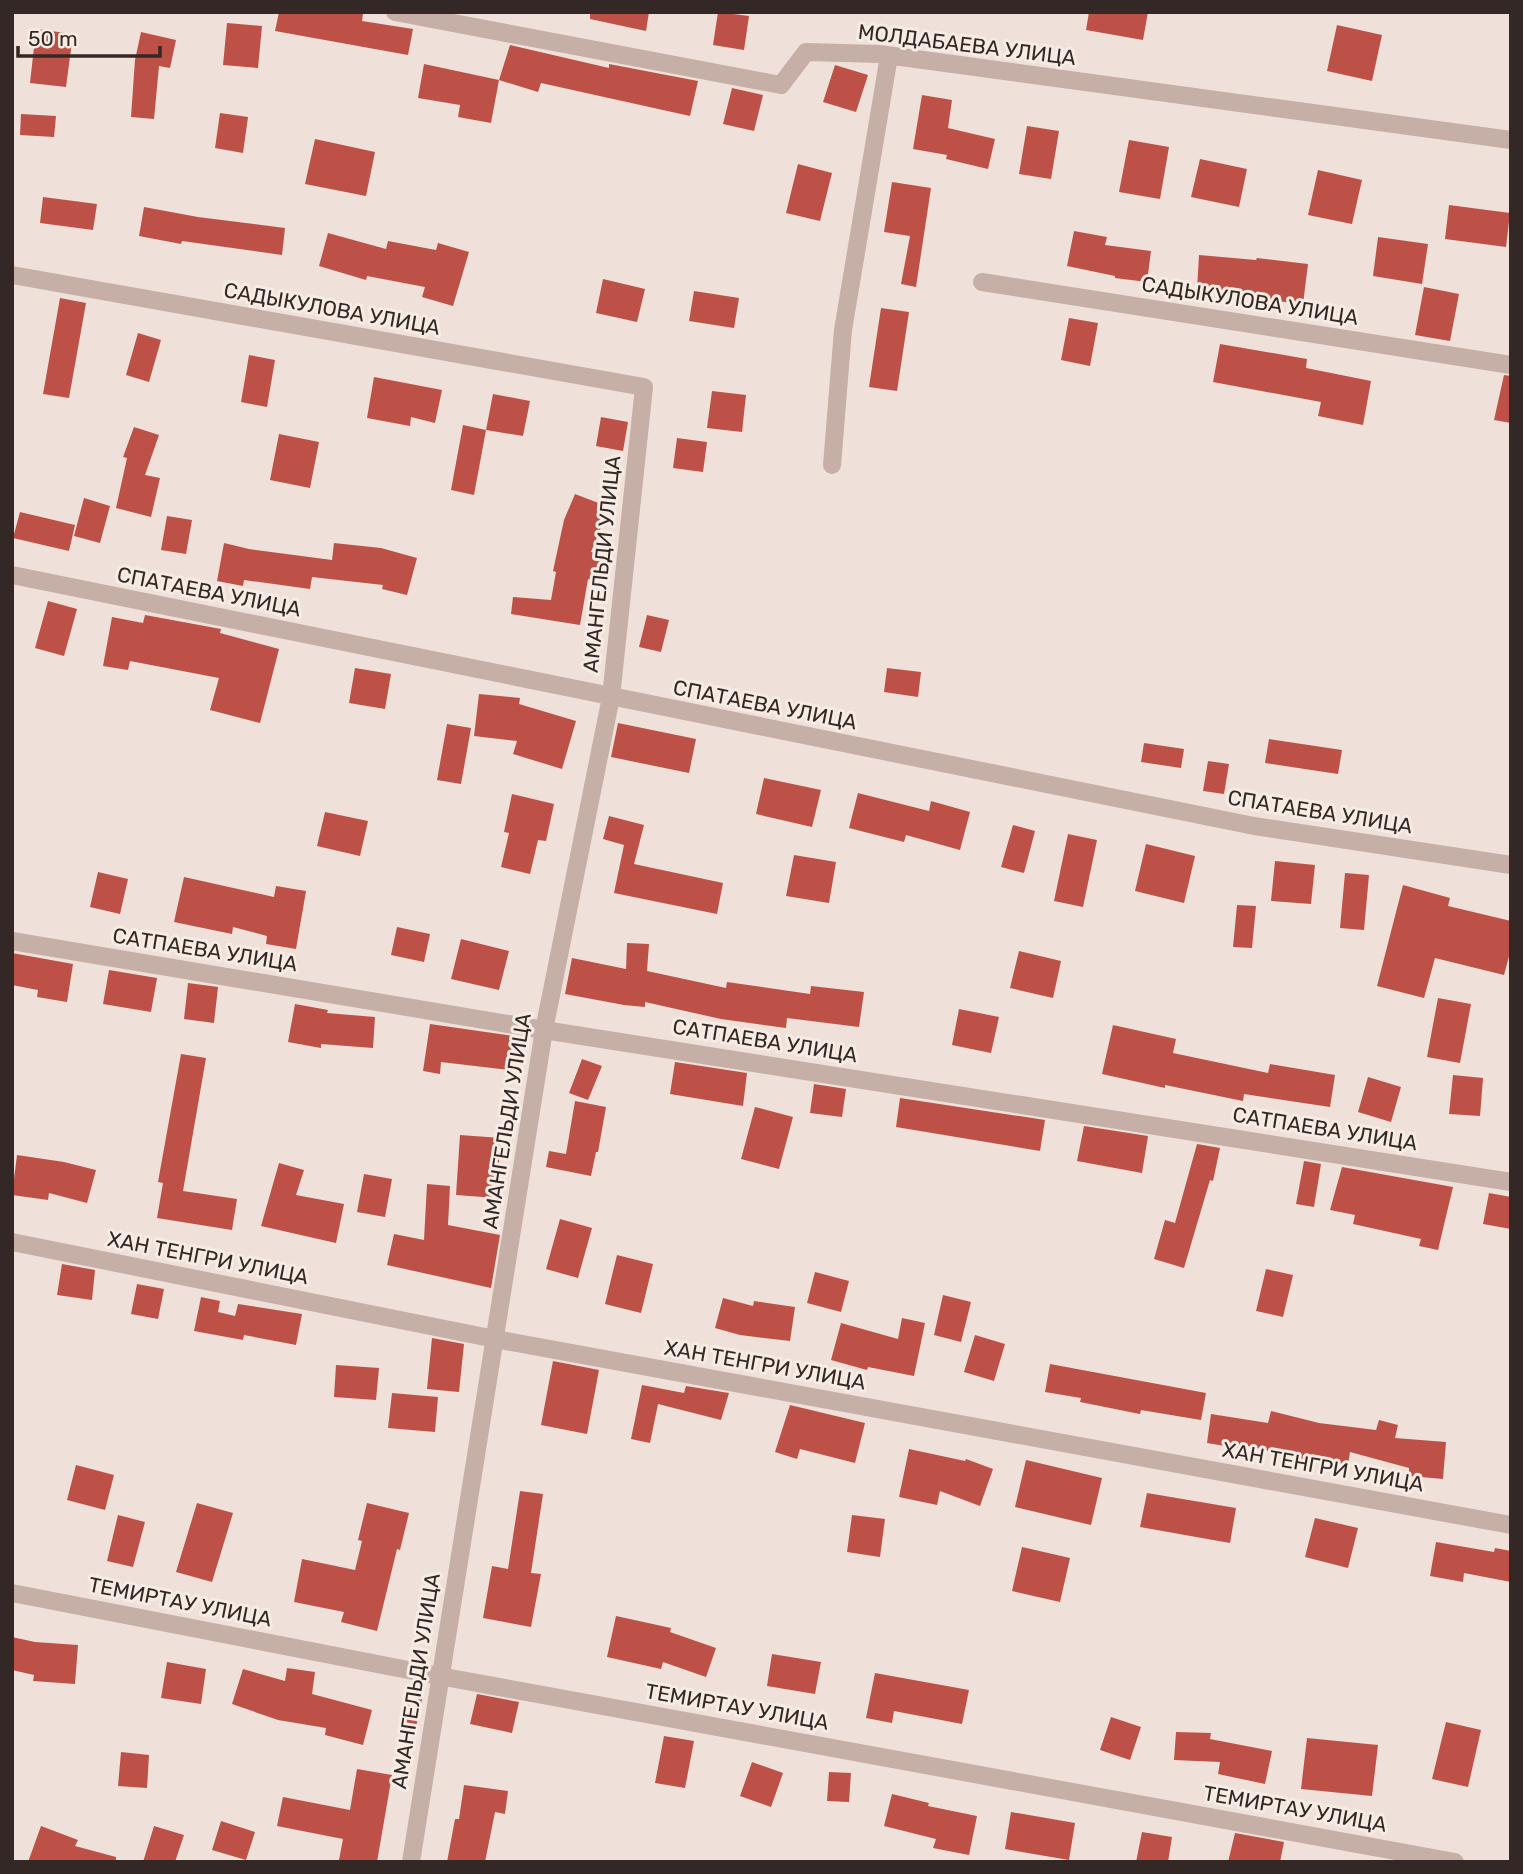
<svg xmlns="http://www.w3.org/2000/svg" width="1523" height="1874" font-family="Rubik,sans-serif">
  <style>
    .building { fill: #be5147 }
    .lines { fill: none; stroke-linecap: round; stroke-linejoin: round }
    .minor { stroke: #c6afa6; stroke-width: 18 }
    .labels { text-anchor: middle; stroke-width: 6; stroke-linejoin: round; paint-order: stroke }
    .street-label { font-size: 21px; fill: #332826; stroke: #f7ece4 }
  </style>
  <rect width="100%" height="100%" fill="#efe1d9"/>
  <path class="building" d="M279 12H354L363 14 362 21 413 29 408 55 275 31Z
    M590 12H649L646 31 590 19Z
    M718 12 749 16 744 50 713 45Z
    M1089 12H1148L1143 40 1086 30Z
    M227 23 262 26 258 68 223 65Z
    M1337 25 1382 35 1372 81 1327 71Z
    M36 29 73 34 66 87 30 83Z
    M141 32 176 40 170 68 159 66 154 119 131 117 135 60Z
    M510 45 609 68V64L698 81 690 116 541 83 538 92 499 80Z
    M424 64 499 80 491 123 458 117 460 105 418 98Z
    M835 65 868 75 856 112 823 102Z
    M732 88 763 95 754 131 723 124Z
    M922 95 952 100 948 128 995 139 988 169 946 159 947 155 913 149Z
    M220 113 248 117 243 153 215 148Z
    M21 114 56 116 54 137 20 135Z
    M1027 126 1059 131 1051 179 1019 174Z
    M315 139 375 152 366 196 305 184Z
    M1129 140 1169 147 1160 199 1119 192Z
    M1200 159 1247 169 1239 207 1191 197Z
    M798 164 832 173 820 221 786 213Z
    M1318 170 1362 180 1352 224 1308 215Z
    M892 182 931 188 916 287 901 284 910 236 884 232Z
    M43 197 97 204 93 230 40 223Z
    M1449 205 1510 213 1506 247 1445 239Z
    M144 207 198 217 285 228 282 255 182 241 181 244 139 236Z
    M1074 231 1107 237 1105 245 1151 251 1147 282 1115 278V276L1067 266Z
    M328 233 386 249 388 241 436 250 438 243 469 252 453 306 422 297 425 287 367 276 366 280 319 266Z
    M1378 237 1428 244 1422 284 1373 276Z
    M1199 255 1256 260 1257 258 1308 264 1303 304 1251 298 1252 294 1197 290Z
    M603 279 645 289 637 322 596 313Z
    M1424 287 1459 294 1450 341 1415 335Z
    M694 291 739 298 734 328 689 321Z
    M60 298 86 303 69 398 43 394Z
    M881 308 909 312 897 391 869 387Z
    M1069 318 1098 323 1090 366 1061 360Z
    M138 333 161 340 149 382 126 375Z
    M1220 344 1307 359 1306 368 1371 381 1363 425 1318 416 1321 402 1213 382Z
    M249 355 275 360 267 407 241 402Z
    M1504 375 1511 376V423L1494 420Z
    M374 377 442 390 435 423 411 417 410 426 367 418Z
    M712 391 746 395 742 432 707 428Z
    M493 394 530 401 523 436 486 430Z
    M601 417 628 422 623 451 596 446Z
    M463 425 486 430 474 495 451 490Z
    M134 427 159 435 145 475 160 478 151 517 116 508 127 458 123 457Z
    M279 434 319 442 310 488 270 480Z
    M677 438 707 442 703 472 673 468Z
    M575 494 609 507 591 552 603 554 597 581 588 579 580 625 511 614 513 597 551 600 556 572 553 571 564 520Z
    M84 498 110 506 100 543 74 536Z
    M20 512 75 525 69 551 13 538Z
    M167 516 192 520 186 554 161 550Z
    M224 543 249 549 332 560 334 543 381 548 417 558 407 595 382 589 383 585 312 577 310 589 244 580 243 586 217 581Z
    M48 601 77 609 64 656 35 648Z
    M145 615 221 629 220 633 279 649 260 723 210 710 219 678 130 661 128 670 103 666 112 617 143 623Z
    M647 615 669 620 661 652 639 647Z
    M355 668 391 674 385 709 349 703Z
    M887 668 921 672 918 697 884 692Z
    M479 694 520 698 519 704 576 721 562 769 513 754 517 741 474 736Z
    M618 723 696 739 689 773 611 757Z
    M447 724 471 728 461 784 437 780Z
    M1269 739 1342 750 1338 774 1265 763Z
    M1144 743 1184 749 1181 768 1141 762Z
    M1208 761 1229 764 1224 794 1203 791Z
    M764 778 821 790 812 827 756 814Z
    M858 793 929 811 931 801 970 812 960 850 906 835 904 842 849 828Z
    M512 794 554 804 546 841 538 840 530 874 501 867 509 833 504 832Z
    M325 812 368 821 360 856 317 846Z
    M609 816 644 825 634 864 723 883 717 914 614 893 624 845 603 839Z
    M1013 825 1035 831 1024 873 1001 867Z
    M1068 834 1097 840 1083 907 1054 901Z
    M1146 844 1195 856 1184 903 1135 891Z
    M794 855 836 862 829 903 786 896Z
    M1275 861 1315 865 1311 904 1271 901Z
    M98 872 128 879 120 914 90 907Z
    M1345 873 1369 875 1364 930 1340 928Z
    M184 877 274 897 276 886 306 891 296 949 266 944 267 936 233 927 232 934 174 922Z
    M1403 885 1450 898 1448 906 1511 921V949L1504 975 1435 958 1424 998 1377 986Z
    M1237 905 1256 906 1252 948 1233 947Z
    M397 927 430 934 424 962 391 955Z
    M461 939 509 951 499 990 451 979Z
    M627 943 649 944 647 971 726 988 727 982 810 994 811 986 864 992 859 1027 787 1018 786 1028 721 1019 645 1002V1007L624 1005 565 994 572 958 626 969Z
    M1019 951 1061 961 1053 998 1010 988Z
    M12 953 73 964 67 1002 37 997 38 990 12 985Z
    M109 970 157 978 151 1012 103 1004Z
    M188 983 218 987 214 1023 184 1019Z
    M1438 998 1471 1004 1460 1063 1427 1057Z
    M295 1004 328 1010 327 1013 375 1017 373 1048 321 1044V1048L288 1042Z
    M959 1009 999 1017 991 1053 952 1045Z
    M430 1024 513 1036 509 1070 441 1062 440 1074 423 1071Z
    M1113 1025 1176 1039 1173 1053 1268 1073 1270 1064 1335 1075 1330 1107 1244 1094 1243 1101 1165 1085V1088L1102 1074Z
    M181 1054 206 1058 183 1191 237 1199 232 1230 157 1218 163 1183 158 1182Z
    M582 1059 602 1066 588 1100 569 1093Z
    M675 1062 747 1073 743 1106 670 1094Z
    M1453 1075 1483 1078 1480 1116 1449 1114Z
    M1368 1077 1401 1087 1391 1122 1358 1112Z
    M814 1084 846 1089 842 1117 810 1113Z
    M900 1098 1045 1120 1040 1151 896 1127Z
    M575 1101 606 1107 598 1152H596L591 1176 546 1167 549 1151 566 1154Z
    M755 1107 793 1117 779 1169 741 1159Z
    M1084 1126 1148 1136 1142 1173 1077 1161Z
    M460 1135 501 1138 496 1198 456 1195Z
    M1197 1144 1220 1148 1213 1181 1210 1180 1184 1268 1154 1259 1165 1220 1175 1223Z
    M17 1155 64 1162 96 1170 87 1203 49 1193 48 1200 12 1195Z
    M1304 1161 1321 1164 1314 1207 1296 1204Z
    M279 1163 304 1170 296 1195 344 1204 336 1243 261 1226Z
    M1342 1167 1453 1187 1438 1250 1419 1246 1421 1239 1353 1224 1355 1215 1330 1210Z
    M364 1174 392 1179 385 1217 357 1212Z
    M427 1184 450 1186 448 1225 500 1235 491 1288 387 1265 394 1234 424 1240Z
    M1489 1193 1511 1197V1229L1483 1224Z
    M560 1219 592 1228 578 1278 546 1269Z
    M617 1255 653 1264 641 1313 605 1304Z
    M62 1264 95 1270 92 1300 57 1295Z
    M1266 1269 1293 1275 1283 1317 1256 1311Z
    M815 1272 849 1281 841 1312 807 1303Z
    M137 1284 164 1289 158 1319 131 1314Z
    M943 1295 971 1302 961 1342 934 1335Z
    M201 1297 220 1301 218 1312 235 1316 238 1304 302 1314 296 1345 244 1335 243 1340 194 1331Z
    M723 1298 753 1306 754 1301 795 1307 790 1341 740 1335 715 1328Z
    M902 1318 925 1323 914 1376 868 1367 867 1370 831 1360 841 1323 898 1339Z
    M975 1335 1005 1344 994 1381 964 1372Z
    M432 1338 464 1344 459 1392 427 1389Z
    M553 1361 599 1370 587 1434 541 1425Z
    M1050 1364 1206 1393 1201 1420 1141 1410 1140 1414 1080 1402 1081 1398 1045 1392Z
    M336 1365 379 1368 376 1400 334 1397Z
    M642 1385 684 1393 686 1386 729 1393 721 1420 658 1404 650 1443 631 1439Z
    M392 1393 438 1397 435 1432 388 1428Z
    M790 1405 865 1423 855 1463 800 1449 797 1459 775 1452Z
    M1271 1411 1319 1423 1376 1430 1379 1420 1398 1425 1395 1438 1446 1442 1443 1479 1409 1476V1468L1350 1452 1348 1465 1306 1460 1244 1445 1243 1449 1207 1443 1211 1414 1268 1423Z
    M909 1449 965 1461 966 1459 993 1469 980 1506 940 1491 937 1505 899 1497Z
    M1026 1460 1102 1478 1091 1525 1015 1507Z
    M76 1465 114 1475 105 1510 67 1500Z
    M520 1491 543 1494 531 1573 541 1574 531 1627 483 1618 492 1566 508 1569Z
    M1147 1493 1236 1508 1230 1543 1140 1527Z
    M197 1503 233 1513 212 1582 176 1572Z
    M367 1503 409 1513 400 1550 397 1549 377 1631 341 1622 344 1612 294 1602 302 1559 355 1570 362 1541 358 1540Z
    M118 1515 145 1522 133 1567 107 1561Z
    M852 1515 885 1519 880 1557 847 1552Z
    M1315 1518 1358 1528 1348 1568 1305 1557Z
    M1436 1542 1494 1552 1495 1548 1511 1551V1582L1464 1573 1463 1582 1430 1576Z
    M1022 1547 1070 1558 1060 1602 1012 1591Z
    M616 1616 671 1628 670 1632 716 1648 706 1677 663 1662 661 1669 607 1657Z
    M12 1637 35 1642 78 1645 75 1684 33 1681 34 1675 12 1670Z
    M772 1654 821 1662 815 1694 767 1686Z
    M167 1662 206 1669 201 1704 161 1698Z
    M287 1668 315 1672 312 1694 372 1710 363 1745 325 1735 326 1728 278 1720 232 1704 243 1669 285 1681Z
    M875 1673 969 1690 962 1724 894 1711 892 1723 866 1718Z
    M408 1692 423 1695 416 1727 401 1724Z
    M477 1694 519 1702 512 1733 470 1724Z
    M1111 1717 1141 1727 1130 1760 1100 1750Z
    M1446 1722 1481 1730 1468 1787 1432 1779Z
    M1176 1732 1211 1733 1210 1739 1272 1751 1265 1784 1218 1774 1220 1762 1174 1760Z
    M664 1736 694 1741 685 1788 655 1783Z
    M1307 1738 1378 1745 1372 1796 1301 1789Z
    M121 1752 149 1755 147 1788 118 1786Z
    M752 1762 783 1773 771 1807 740 1796Z
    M357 1769 392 1775 377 1862 339 1860 343 1839 277 1826 283 1797 350 1810Z
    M829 1772 851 1773 849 1802 827 1801Z
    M464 1785 508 1791 505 1814 495 1812 485 1862H447L455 1819H459Z
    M892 1794 929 1803 928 1806 977 1816 969 1855 933 1848 936 1839 884 1826Z
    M1011 1812 1075 1823 1069 1860 1005 1849Z
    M221 1821 255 1832 246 1860 212 1850Z
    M41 1826 78 1840 75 1846 116 1857V1862H28Z
    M154 1826 184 1835 175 1862H143Z
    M1142 1832 1172 1837 1168 1862H1136Z
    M1235 1833 1284 1842 1280 1862H1228Z"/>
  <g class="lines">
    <path class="minor" d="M395 12 781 85 806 52 879 54 1511 140
      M12 275 644 387 611 697 544 1030 411 1862
      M982 282 1511 365
      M832 465 843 330 889 56
      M12 575 1254 826 1511 865
      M12 941 544 1030 1511 1182
      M12 1242 495 1339 1511 1525
      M12 1593 439 1676 1455 1862"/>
  </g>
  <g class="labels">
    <g class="street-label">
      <text transform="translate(967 45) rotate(7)" y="7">МОЛДАБАЕВА УЛИЦА</text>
      <text transform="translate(1250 301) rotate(9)" y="7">САДЫКУЛОВА УЛИЦА</text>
      <text transform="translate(332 309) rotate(10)" y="7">САДЫКУЛОВА УЛИЦА</text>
      <text transform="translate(602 564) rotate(-84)" y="7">АМАНГЕЛЬДИ УЛИЦА</text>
      <text transform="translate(209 592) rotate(11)" y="7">СПАТАЕВА УЛИЦА</text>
      <text transform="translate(765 705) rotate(11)" y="7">СПАТАЕВА УЛИЦА</text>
      <text transform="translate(1320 812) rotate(9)" y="7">СПАТАЕВА УЛИЦА</text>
      <text transform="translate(205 950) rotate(9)" y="7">САТПАЕВА УЛИЦА</text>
      <text transform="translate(765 1041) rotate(9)" y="7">САТПАЕВА УЛИЦА</text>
      <text transform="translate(507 1121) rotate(-81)" y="7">АМАНГЕЛЬДИ УЛИЦА</text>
      <text transform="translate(1325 1129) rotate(9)" y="7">САТПАЕВА УЛИЦА</text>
      <text transform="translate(208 1258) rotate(11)" y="7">ХАН ТЕНГРИ УЛИЦА</text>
      <text transform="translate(765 1365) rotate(10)" y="7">ХАН ТЕНГРИ УЛИЦА</text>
      <text transform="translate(1323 1467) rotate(10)" y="7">ХАН ТЕНГРИ УЛИЦА</text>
      <text transform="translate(180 1602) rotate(11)" y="7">ТЕМИРТАУ УЛИЦА</text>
      <text transform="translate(416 1681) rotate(-81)" y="7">АМАНГЕЛЬДИ УЛИЦА</text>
      <text transform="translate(737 1707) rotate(10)" y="7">ТЕМИРТАУ УЛИЦА</text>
      <text transform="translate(1295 1809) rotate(10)" y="7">ТЕМИРТАУ УЛИЦА</text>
    </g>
  </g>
  <rect width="1523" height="1874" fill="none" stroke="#332826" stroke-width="28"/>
  <path d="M18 46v10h142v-10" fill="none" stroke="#332826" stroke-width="3.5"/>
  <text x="28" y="46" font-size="21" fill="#332826" stroke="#f7ece4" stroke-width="5" paint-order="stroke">50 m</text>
</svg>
